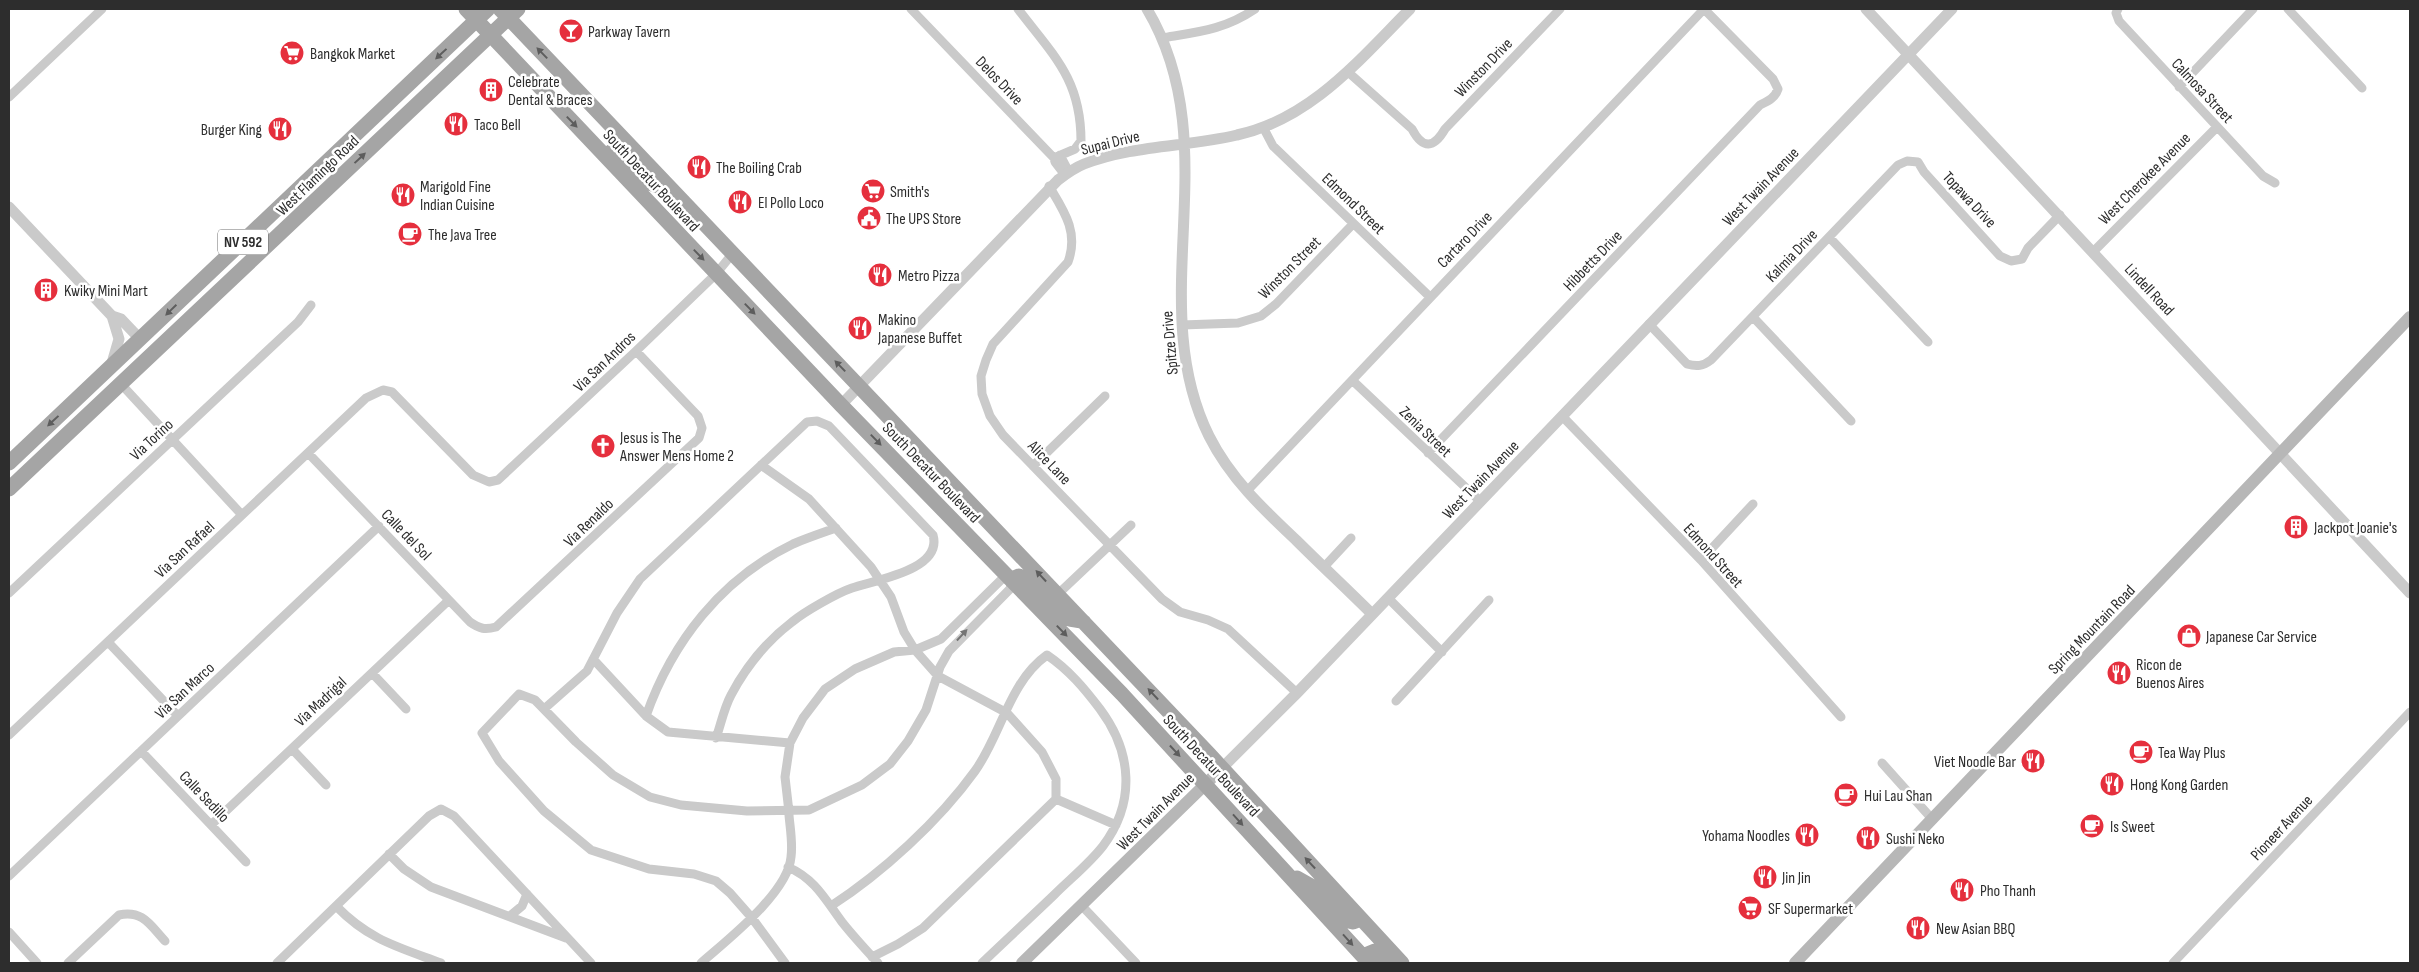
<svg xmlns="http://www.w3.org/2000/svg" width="2419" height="972" font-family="'Sofia Sans Condensed',sans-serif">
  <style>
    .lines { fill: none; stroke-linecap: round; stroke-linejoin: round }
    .minor { stroke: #cacaca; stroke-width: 9 }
    .tertiary { stroke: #cacaca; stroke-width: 11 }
    .secondary { stroke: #b7b7b7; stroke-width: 12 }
    .primary { stroke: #a5a5a5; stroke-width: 15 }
    .oneway { fill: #5d5d5d }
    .oneway2 { fill: #747474 }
    .labels { text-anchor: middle; stroke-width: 5; stroke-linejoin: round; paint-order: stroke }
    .shield { fill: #fff; stroke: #6c6c6c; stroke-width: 1 }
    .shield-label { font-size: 15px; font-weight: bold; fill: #2d2d2d }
    .poi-label { font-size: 16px; fill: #2d2d2d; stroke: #fff; text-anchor: start }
    .street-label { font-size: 16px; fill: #2d2d2d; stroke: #fff }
  </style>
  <rect width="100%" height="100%" fill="#fff"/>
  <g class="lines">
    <path class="minor" d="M911 9 1054 158 1055 162 1065 175
      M1018 9C1053 55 1081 79 1081 141L1075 149 1054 158
      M2118 9 2116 13 2119 21 2263 176 2275 183
      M2288 9 2362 88
      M1162 38C1198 32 1224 30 1255 9
      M1348 72 1412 129C1423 150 1434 148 1445 129L1560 9
      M2179 87 2253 9
      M9 97 102 9
      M1263 127 1273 146 1430 297
      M1060 155 1069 172
      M1049 186C1064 211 1079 232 1068 262L993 344 986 360 981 376 982 394 990 416 1003 435 1162 599 1180 612 1208 620 1228 629 1297 693
      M1829 237 1928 342
      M2093 252 2217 127
      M1753 317 1851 421
      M1649 324 1687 364C1697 367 1703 366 1711 360L1898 165 1907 161 1918 162 1924 172 2000 256 2011 261 2022 259 2028 248 2060 215
      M1182 325 1238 323 1261 316 1276 304 1353 224
      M1352 380 1481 502
      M121 384 242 515
      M1562 416 1701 560 1841 717
      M308 453 470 622C480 629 485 630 496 627L699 438 702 428 698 416 636 351
      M1428 453 1760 105C1768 101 1775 98 1778 89L1773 79 1704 9
      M761 465 809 499 871 567 891 597 904 632 915 650 938 676 1007 713 1042 752 1056 779V799L923 928 898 944 872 957
      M1033 466 1105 396
      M1247 491 1704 9
      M1701 560 1753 504
      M1324 567 1351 538
      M9 593 298 322 311 305
      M1058 594 1131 525
      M1388 598 1442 652
      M108 642 178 716
      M593 659 646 716 668 732 790 743
      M372 673 406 709
      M1396 701 1489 600
      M544 709 587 671 617 613 640 579 807 422 817 421 829 426 933 535C943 570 875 580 852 588 837 593 804 612 792 622 767 641 746 667 731 695 724 708 721 724 716 738
      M646 716C672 642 721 579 793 544 807 538 822 533 836 528
      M9 735 366 398 383 390 392 392 473 475 489 482 498 480 636 351 716 274 733 253
      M292 749 326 785
      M141 751 246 862
      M1882 763 1933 820
      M1056 799 1116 825
      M211 825 449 600
      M389 854 404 869 431 887 566 938
      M788 867C815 879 825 899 842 922 853 936 866 950 878 963
      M9 876 379 526
      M336 906C369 940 398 947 441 963
      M831 906C882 873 939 821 975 771 1001 735 1009 682 1047 655 1069 670 1084 688 1100 709 1132 752 1136 802 1103 846 1089 864 1070 879 1054 895 1030 918 1006 940 982 963
      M1082 906 1136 963
      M510 916 522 906 527 894
      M9 932 37 963
      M68 963 119 915C143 910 150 925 165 941
      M277 963 429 816 441 809 454 816 591 963
      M701 963C727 940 788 893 791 857 793 843 790 828 789 815V812L785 777 790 743 803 718 825 689 855 669 894 652 915 650 941 639 1002 579H1012L1010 589 949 651 940 667 926 710 908 741 890 764 862 785 809 810 747 811 681 805 650 797 613 775 576 742 535 700 519 694 482 733 499 761 544 811 591 850 649 869 694 874 716 881 730 893 752 918 785 963
      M2173 963 2410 712"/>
    <path class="tertiary" d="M1147 9C1229 147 1142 301 1209 436 1230 478 1263 509 1296 540 1321 565 1347 589 1372 614
      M1866 9 2410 593
      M9 207 112 316 121 319 140 339
      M112 363 119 339 112 316
      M841 405 1058 180C1066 174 1074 168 1084 164 1133 145 1187 147 1237 135 1311 119 1359 60 1410 9
      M1222 768 1297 693 1952 9"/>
    <path class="secondary" d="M1022 963 1222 768
      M1795 963 2410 317"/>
    <path class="primary" d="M466 9 841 405 1122 694 1369 963
      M500 9 1209 754 1402 963
      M605 156 612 151H618L649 183 672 191
      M9 463 488 9
      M9 489 518 9
      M1012 579 1019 576C1039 584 1047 606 1064 617 1069 620 1078 620 1084 622
      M1297 878 1320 891 1349 921 1353 922 1361 919
      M1363 956 1375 951 1386 963"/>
  </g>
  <defs><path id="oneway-solid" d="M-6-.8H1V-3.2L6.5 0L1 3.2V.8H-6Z" transform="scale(1.25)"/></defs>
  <g class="oneway">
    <use href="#oneway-solid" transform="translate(542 53) rotate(-134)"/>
    <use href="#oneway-solid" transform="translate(441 54) rotate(137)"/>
    <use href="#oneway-solid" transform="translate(572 122) rotate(46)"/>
    <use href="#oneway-solid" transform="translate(360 158) rotate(-43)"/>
    <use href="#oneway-solid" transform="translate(699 255) rotate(46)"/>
    <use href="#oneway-solid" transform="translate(750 309) rotate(46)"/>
    <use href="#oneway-solid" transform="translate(171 310) rotate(136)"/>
    <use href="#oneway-solid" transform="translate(840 366) rotate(-134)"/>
    <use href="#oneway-solid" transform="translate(53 421) rotate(137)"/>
    <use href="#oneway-solid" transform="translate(876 440) rotate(46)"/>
    <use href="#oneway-solid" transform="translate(1041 576) rotate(-133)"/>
    <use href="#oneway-solid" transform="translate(1062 631) rotate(46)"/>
    <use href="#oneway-solid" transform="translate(1153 694) rotate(-133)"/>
    <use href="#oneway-solid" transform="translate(1175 751) rotate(47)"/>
    <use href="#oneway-solid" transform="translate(1238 820) rotate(48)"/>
    <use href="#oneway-solid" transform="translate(1310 863) rotate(-133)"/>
    <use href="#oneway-solid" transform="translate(1348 940) rotate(48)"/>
  </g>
  <use class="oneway2" href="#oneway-solid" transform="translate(962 635) rotate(-47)"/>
  <defs>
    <symbol id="bar-disc" viewBox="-11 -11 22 22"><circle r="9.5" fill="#e52f3d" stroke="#fff"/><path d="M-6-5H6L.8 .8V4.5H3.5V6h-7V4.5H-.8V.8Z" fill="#fff"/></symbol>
    <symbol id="supermarket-disc" viewBox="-11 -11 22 22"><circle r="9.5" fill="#e52f3d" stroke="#fff"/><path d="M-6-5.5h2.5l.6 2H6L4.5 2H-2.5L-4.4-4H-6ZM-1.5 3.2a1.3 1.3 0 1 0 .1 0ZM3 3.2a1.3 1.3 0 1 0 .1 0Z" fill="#fff"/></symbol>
    <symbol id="building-disc" viewBox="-11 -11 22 22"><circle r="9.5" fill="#e52f3d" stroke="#fff"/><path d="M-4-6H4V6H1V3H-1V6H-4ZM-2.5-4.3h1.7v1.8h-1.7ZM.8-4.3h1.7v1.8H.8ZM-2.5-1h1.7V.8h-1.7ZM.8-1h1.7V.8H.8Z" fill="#fff"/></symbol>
    <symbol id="restaurant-disc" viewBox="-11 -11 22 22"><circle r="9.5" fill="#e52f3d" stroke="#fff"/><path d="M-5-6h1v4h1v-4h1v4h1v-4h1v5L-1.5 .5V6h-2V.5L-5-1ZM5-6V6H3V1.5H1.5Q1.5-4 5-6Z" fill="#fff"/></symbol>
    <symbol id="civic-disc" viewBox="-11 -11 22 22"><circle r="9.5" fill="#e52f3d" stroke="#fff"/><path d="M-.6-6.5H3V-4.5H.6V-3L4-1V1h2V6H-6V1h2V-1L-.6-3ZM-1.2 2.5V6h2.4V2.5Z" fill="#fff"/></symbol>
    <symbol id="cafe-disc" viewBox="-11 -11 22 22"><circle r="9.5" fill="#e52f3d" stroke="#fff"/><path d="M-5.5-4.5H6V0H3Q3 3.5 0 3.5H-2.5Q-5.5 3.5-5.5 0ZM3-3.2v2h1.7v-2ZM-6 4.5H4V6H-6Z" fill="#fff"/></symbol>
    <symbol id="church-disc" viewBox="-11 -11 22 22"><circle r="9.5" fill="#e52f3d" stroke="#fff"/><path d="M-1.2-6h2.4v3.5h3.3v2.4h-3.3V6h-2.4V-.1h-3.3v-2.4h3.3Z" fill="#fff"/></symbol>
    <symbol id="shop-disc" viewBox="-11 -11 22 22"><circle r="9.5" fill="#e52f3d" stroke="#fff"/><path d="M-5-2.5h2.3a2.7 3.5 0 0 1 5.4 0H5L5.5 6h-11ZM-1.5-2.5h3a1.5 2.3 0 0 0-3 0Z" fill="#fff"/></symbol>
  </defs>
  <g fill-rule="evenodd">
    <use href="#bar-disc" x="557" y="17" width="28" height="28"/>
    <use href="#supermarket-disc" x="278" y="39" width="28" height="28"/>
    <use href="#building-disc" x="477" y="76" width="28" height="28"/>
    <use href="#restaurant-disc" x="442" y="110" width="28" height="28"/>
    <use href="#restaurant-disc" x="266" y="115" width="28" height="28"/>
    <use href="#restaurant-disc" x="685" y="153" width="28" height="28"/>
    <use href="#supermarket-disc" x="859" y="177" width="28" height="28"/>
    <use href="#restaurant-disc" x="389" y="181" width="28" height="28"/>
    <use href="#restaurant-disc" x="726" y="188" width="28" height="28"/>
    <use href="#civic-disc" x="855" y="204" width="28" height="28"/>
    <use href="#cafe-disc" x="396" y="220" width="28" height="28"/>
    <use href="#restaurant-disc" x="866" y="261" width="28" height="28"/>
    <use href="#building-disc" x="32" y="276" width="28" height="28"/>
    <use href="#restaurant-disc" x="846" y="314" width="28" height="28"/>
    <use href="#church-disc" x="589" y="432" width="28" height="28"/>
    <use href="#building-disc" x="2282" y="513" width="28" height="28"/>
    <use href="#shop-disc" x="2175" y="622" width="28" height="28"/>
    <use href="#restaurant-disc" x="2105" y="659" width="28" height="28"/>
    <use href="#cafe-disc" x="2127" y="738" width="28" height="28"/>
    <use href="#restaurant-disc" x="2019" y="747" width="28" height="28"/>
    <use href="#restaurant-disc" x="2098" y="770" width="28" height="28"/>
    <use href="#cafe-disc" x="1832" y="781" width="28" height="28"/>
    <use href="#cafe-disc" x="2078" y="812" width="28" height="28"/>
    <use href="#restaurant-disc" x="1793" y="821" width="28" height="28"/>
    <use href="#restaurant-disc" x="1854" y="824" width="28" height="28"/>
    <use href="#restaurant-disc" x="1751" y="863" width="28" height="28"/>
    <use href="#restaurant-disc" x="1948" y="876" width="28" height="28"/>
    <use href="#supermarket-disc" x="1736" y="894" width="28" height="28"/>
    <use href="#restaurant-disc" x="1904" y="914" width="28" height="28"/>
  </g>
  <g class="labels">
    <rect class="shield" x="218" y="229.5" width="50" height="25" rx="4"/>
    <g class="shield-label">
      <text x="243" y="247">NV 592</text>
    </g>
    <g class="poi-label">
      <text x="588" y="37">Parkway Tavern</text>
      <text x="310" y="59">Bangkok Market</text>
      <text x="508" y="87">Celebrate<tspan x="508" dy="18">Dental &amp; Braces</tspan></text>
      <text x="474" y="130">Taco Bell</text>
      <text x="262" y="135" text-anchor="end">Burger King</text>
      <text x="716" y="173">The Boiling Crab</text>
      <text x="420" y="192">Marigold Fine<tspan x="420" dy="18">Indian Cuisine</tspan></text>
      <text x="890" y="197">Smith's</text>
      <text x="758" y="208">El Pollo Loco</text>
      <text x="886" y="224">The UPS Store</text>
      <text x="428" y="240">The Java Tree</text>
      <text x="898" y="281">Metro Pizza</text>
      <text x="64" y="296">Kwiky Mini Mart</text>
      <text x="878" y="325">Makino<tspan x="878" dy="18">Japanese Buffet</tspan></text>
      <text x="620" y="443">Jesus is The<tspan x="620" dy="18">Answer Mens Home 2</tspan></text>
      <text x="2314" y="533">Jackpot Joanie's</text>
      <text x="2206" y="642">Japanese Car Service</text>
      <text x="2136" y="670">Ricon de<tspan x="2136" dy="18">Buenos Aires</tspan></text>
      <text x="2158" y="758">Tea Way Plus</text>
      <text x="2016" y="767" text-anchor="end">Viet Noodle Bar</text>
      <text x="2130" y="790">Hong Kong Garden</text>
      <text x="1864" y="801">Hui Lau Shan</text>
      <text x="2110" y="832">Is Sweet</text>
      <text x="1790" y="841" text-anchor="end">Yohama Noodles</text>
      <text x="1886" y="844">Sushi Neko</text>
      <text x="1782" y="883">Jin Jin</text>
      <text x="1980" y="896">Pho Thanh</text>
      <text x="1768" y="914">SF Supermarket</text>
      <text x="1936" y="934">New Asian BBQ</text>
    </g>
    <g class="street-label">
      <text transform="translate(1483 67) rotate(-46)" y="6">Winston Drive</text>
      <text transform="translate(1000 80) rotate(46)" y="6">Delos Drive</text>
      <text transform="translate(2203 90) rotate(47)" y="6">Calmosa Street</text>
      <text transform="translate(1110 142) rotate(-14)" y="6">Supai Drive</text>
      <text transform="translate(317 175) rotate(-44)" y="6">West Flamingo Road</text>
      <text transform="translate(2144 178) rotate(-45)" y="6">West Cherokee Avenue</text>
      <text transform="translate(652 180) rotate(47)" y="6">South Decatur Boulevard</text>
      <text transform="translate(1760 186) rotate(-46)" y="6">West Twain Avenue</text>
      <text transform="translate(1970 199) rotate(47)" y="6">Topawa Drive</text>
      <text transform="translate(1354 203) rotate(44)" y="6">Edmond Street</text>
      <text transform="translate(1464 239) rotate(-46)" y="6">Cartaro Drive</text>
      <text transform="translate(1791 255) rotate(-46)" y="6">Kalmia Drive</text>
      <text transform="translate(1592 260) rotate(-46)" y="6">Hibbetts Drive</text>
      <text transform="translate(1289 267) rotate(-45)" y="6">Winston Street</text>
      <text transform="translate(2150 289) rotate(47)" y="6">Lindell Road</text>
      <text transform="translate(1169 343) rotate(-95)" y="6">Spitze Drive</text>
      <text transform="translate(604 361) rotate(-44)" y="6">Via San Andros</text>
      <text transform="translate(1426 431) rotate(44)" y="6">Zenia Street</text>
      <text transform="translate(151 439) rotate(-43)" y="6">Via Torino</text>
      <text transform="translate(1050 462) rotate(46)" y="6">Alice Lane</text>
      <text transform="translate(932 472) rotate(46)" y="6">South Decatur Boulevard</text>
      <text transform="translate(1480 479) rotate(-46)" y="6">West Twain Avenue</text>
      <text transform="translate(588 522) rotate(-44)" y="6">Via Renaldo</text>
      <text transform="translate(407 534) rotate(46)" y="6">Calle del Sol</text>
      <text transform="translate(184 549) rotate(-43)" y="6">Via San Rafael</text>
      <text transform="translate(1714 555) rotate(48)" y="6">Edmond Street</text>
      <text transform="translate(2091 629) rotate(-46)" y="6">Spring Mountain Road</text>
      <text transform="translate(184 690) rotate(-43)" y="6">Via San Marco</text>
      <text transform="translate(320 701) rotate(-43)" y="6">Via Madrigal</text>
      <text transform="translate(1212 765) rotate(47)" y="6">South Decatur Boulevard</text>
      <text transform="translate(205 796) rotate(46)" y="6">Calle Sedillo</text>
      <text transform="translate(1155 811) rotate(-45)" y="6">West Twain Avenue</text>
      <text transform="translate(2281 827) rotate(-47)" y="6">Pioneer Avenue</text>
    </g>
  </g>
  <rect width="2419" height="972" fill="none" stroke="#2d2d2d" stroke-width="20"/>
</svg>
